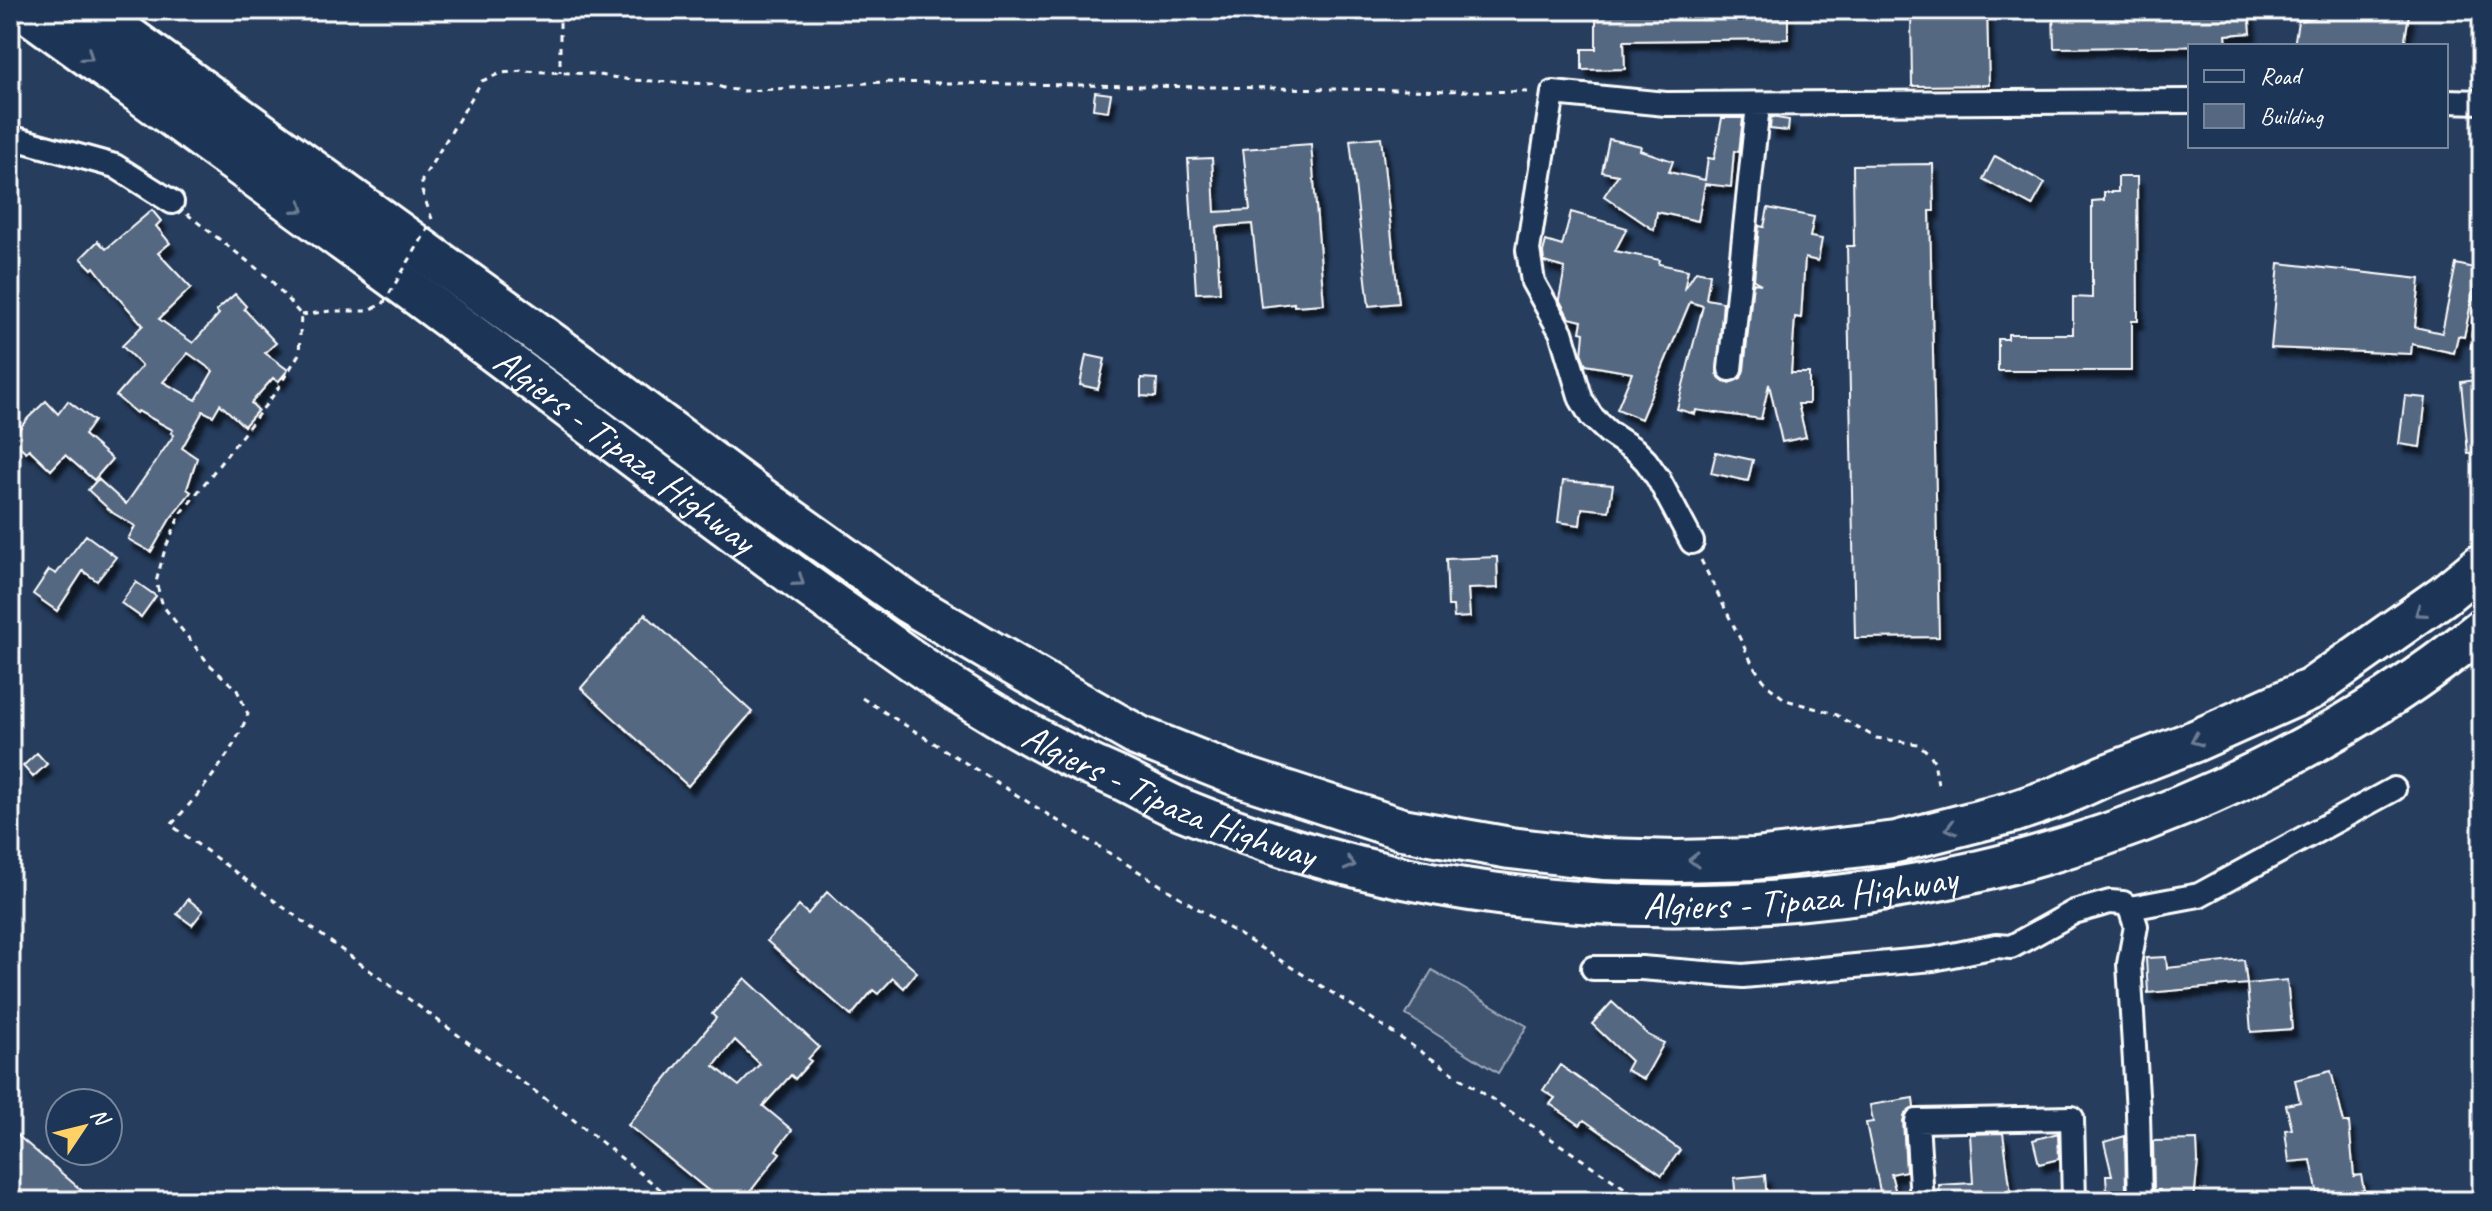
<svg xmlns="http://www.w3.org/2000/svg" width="2492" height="1211" font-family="Caveat,sans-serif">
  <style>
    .green { fill: #425672; stroke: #a0aab8; stroke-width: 2 }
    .building { fill: #556781; stroke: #fff; stroke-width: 2; fill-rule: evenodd; filter: url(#shadow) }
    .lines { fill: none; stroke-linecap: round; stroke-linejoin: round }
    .minor-casing { stroke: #fff; stroke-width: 28 }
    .motorway-casing { stroke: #fff; stroke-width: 46 }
    .path { stroke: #fff; stroke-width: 3; stroke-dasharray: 6 6; stroke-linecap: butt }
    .minor { stroke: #1d3557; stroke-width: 22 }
    .motorway { stroke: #1d3557; stroke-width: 40 }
    .path-bridge { stroke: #fff; stroke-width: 3; stroke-dasharray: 6 6; stroke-linecap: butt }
    .oneway { stroke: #6c7c92 }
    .labels { text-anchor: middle; stroke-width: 6; stroke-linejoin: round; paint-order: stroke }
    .street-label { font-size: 38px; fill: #fff; stroke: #1d3557 }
  </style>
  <defs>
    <filter id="shadow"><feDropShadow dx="5" dy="8" stdDeviation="2" flood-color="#0009"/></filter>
  </defs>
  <rect width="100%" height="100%" fill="#263d5e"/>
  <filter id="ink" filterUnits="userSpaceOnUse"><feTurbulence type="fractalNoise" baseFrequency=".0125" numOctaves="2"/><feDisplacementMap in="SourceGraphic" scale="16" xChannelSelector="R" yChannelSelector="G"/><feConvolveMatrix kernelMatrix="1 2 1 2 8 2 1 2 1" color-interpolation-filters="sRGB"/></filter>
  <g filter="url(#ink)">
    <path class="green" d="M1432 970 1527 1026 1498 1073 1406 1015Z"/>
    <path class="building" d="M1596 10H1788V39L1624 41 1625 69 1582 70V49H1596Z
      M1911 10H1987L1989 85 1912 86Z
      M2053 10H2219V12L2249 10 2251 33 2226 35 2227 46 2054 48Z
      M2328 10H2386L2409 14 2404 46H2294L2298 21 2328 15Z
      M1095 92 1111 94 1108 111 1093 109Z
      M1771 117 1789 120 1788 131 1770 129Z
      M1722 118H1743L1739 152 1734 151 1731 187 1705 184 1698 221 1657 212 1654 230 1604 196 1618 175 1602 172 1609 139 1641 146 1640 150 1673 161 1669 172 1705 180 1708 158 1714 159Z
      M1381 137 1399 303 1369 306 1350 140Z
      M1311 144 1324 304 1294 306V303L1261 307 1252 224 1216 227 1220 292 1196 293 1188 159 1212 158 1215 212 1250 210 1243 149Z
      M1995 156 2045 183 2032 206 1983 179Z
      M1933 164 1934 211H1930L1939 637 1855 638 1847 246H1854L1853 165Z
      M2118 177H2137L2138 321H2132V371H1998V339H2008V334H2073V297L2092 298V201L2104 200V192H2118Z
      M1768 208 1814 217 1810 237 1822 239 1818 261 1805 258 1801 318 1795 317 1791 373H1809V404H1798L1806 437 1782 442 1769 384 1761 419 1696 410 1695 414 1677 409 1703 306 1690 302 1641 419 1617 409 1632 373 1586 365 1582 355 1584 333 1580 332 1582 321 1569 318 1559 299 1565 268 1544 262 1543 252 1546 241 1562 246 1571 212 1627 228 1615 251 1660 260 1659 264 1688 270 1684 290 1696 271 1710 274 1706 299 1723 302 1717 374 1722 381 1729 383 1741 378 1744 370 1753 283 1761 284 1754 280 1759 226 1764 227Z
      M152 210 161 221 156 226 170 243 158 253 191 288 159 319 193 343 219 314 216 311 235 294 246 306 244 309 276 343 265 353 288 370 278 382 273 378 251 403 258 410 244 426 220 404 213 416 203 411 182 448 197 458 187 489 191 492 170 519 151 552 128 539 135 526 113 513 88 490 98 479 126 504 174 435 171 433 173 430 138 411 136 413 116 396 142 366 122 346 143 325 115 294 94 267 92 269 81 258 98 241 106 249ZM188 353 213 371 196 400 163 382Z
      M2279 263 2420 279 2415 327 2442 333 2456 264 2478 269 2464 337 2458 336 2454 353 2412 344 2411 354 2271 348Z
      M1086 355 1105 359 1098 389 1080 385Z
      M1141 378 1157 379 1156 397 1141 396Z
      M2482 379V453L2468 454 2461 382Z
      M2405 396 2426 398 2420 447 2399 444Z
      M46 401 58 414 68 401 94 421 84 435 112 459 94 480 65 455 51 470 29 449 26 452 11 439 28 418Z
      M1716 452 1753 460 1748 481 1711 473Z
      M1563 481 1613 485 1609 511 1582 508 1580 525 1558 522Z
      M86 535 116 557 97 581 83 571 57 611 33 594 49 570 56 574Z
      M1497 557 1498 588 1468 589 1470 617 1454 618 1453 606H1448L1446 559Z
      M136 582 156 596 141 617 121 603Z
      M645 614 752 712 688 786 581 688Z
      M37 753 47 764 33 777 23 766Z
      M827 892 917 972 904 988 893 978 878 994 873 990 851 1016 767 941 799 906 808 914Z
      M188 899 203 911 192 925 177 914Z
      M2166 957 2167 968 2244 960 2247 984 2287 980 2292 1029 2251 1032 2247 984 2148 993 2146 958Z
      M745 978 819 1047 808 1059 811 1061 795 1079 791 1075 763 1106 792 1130 776 1150 780 1153 743 1201H721L628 1125 716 1018 712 1014ZM735 1040 760 1064 739 1086 714 1066Z
      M1612 1002 1648 1035 1664 1043 1644 1079 1626 1070 1631 1061 1592 1024Z
      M1560 1065 1680 1150 1662 1175 1584 1120 1580 1125 1550 1104 1555 1098 1543 1090Z
      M2331 1071 2344 1123H2349L2354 1176 2361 1175 2366 1201H2319L2311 1160 2289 1162 2285 1130 2292 1129 2286 1105 2300 1102 2295 1080Z
      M1913 1098 1914 1108 1905 1114 1903 1121 1906 1171 1891 1174 1898 1201H1882L1866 1123 1873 1122 1870 1105Z
      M2003 1133 2012 1201H1940L1939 1185 1973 1183 1970 1134Z
      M2058 1133 2059 1159 2039 1164 2033 1140Z
      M16 1134 94 1201H32L10 1182V1142Z
      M2125 1136 2126 1192 2107 1193 2106 1175H2112L2104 1142Z
      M2197 1140 2198 1161 2194 1201H2159L2160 1190H2154L2153 1141Z
      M1765 1175 1767 1201H1736L1734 1178Z"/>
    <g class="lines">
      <defs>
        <path id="minor" d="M2446 101 2482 102
          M10 137 115 166 172 202
          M1730 369 1758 105
          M1692 542 1658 478 1646 461 1635 450 1608 432 1591 416 1581 399 1561 332 1533 282 1528 250 1553 93 1666 104 2190 101
          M2130 908 2199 895 2394 789
          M1593 968H1641L1743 976 1933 959 1996 946 2011 947 2074 912 2110 902 2123 903 2130 908 2136 926 2129 964 2138 1112 2140 1201
          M1922 1201 1917 1121 2072 1118 2074 1201"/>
        <g id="motorway">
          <path id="s1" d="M25 10C210 144 396 277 578 415 675 488 771 561 871 631 897 650 924 669 951 687 990 712 1031 737 1072 757 1089 765 1106 772 1123 780 1144 790 1164 803 1186 811 1397 897 1618 922 1844 895 2071 868 2304 773 2482 629"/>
          <path d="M91 10 583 366 744 486 907 602 1053 688 1138 736 1236 775 1402 829 1510 848 1603 859 1677 861 1755 859 1896 842 2013 812 2060 796 2104 776 2195 741 2311 689 2444 595 2482 564"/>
        </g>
      </defs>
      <use href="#minor" class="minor-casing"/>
      <use href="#motorway" class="motorway-casing"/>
      <path class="path" d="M560 10V73
        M187 214 269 278 301 315 299 354 275 393 180 515 165 549 156 582 163 606 209 664 237 690 248 714C232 756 201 792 171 825L570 1117 675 1201
        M432 219 422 191V180L482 81 501 73 523 71 593 74 631 80 711 84 727 89 745 91 883 82 1533 92
        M301 315 331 311H367L380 305
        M2471 349 2476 285 2482 273
        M1701 560 1754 667 1768 686 1786 700 1835 714 1876 738 1918 744 1930 754 1934 761 1939 790
        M862 698 1350 1004 1644 1201"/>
      <use href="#minor" class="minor"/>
      <use href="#motorway" class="motorway"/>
      <path class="path-bridge" d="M383 304 432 222"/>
    </g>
    <defs><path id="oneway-chevron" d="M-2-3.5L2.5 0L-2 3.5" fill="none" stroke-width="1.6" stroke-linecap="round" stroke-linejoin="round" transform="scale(2)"/></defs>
    <g class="oneway">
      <use href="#oneway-chevron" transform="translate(88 56) rotate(36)"/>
      <use href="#oneway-chevron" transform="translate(299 208) rotate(36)"/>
      <use href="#oneway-chevron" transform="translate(799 581) rotate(35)"/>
      <use href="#oneway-chevron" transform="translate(2420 612) rotate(145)"/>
      <use href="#oneway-chevron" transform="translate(2196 740) rotate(157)"/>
      <use href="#oneway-chevron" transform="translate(1951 828) rotate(165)"/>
      <use href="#oneway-chevron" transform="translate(1694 860) rotate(179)"/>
      <use href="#oneway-chevron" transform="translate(1350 864) rotate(14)"/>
    </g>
  </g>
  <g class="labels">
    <g class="street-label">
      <text dy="13" stroke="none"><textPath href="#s1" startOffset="744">Algiers - Tipaza Highway</textPath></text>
      <text dy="13" stroke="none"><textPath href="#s1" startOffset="1392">Algiers - Tipaza Highway</textPath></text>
      <text dy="13" stroke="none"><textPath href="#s1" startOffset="2040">Algiers - Tipaza Highway</textPath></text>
    </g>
  </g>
  <rect width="2492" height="1211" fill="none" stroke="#1d3557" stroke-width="40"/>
  <rect x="20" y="20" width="2452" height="1171" fill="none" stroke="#fff" stroke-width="3" filter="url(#ink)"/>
  <rect x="2188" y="44" width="260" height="104" fill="#1d3557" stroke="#77869a" stroke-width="2"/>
  <rect x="2204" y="70" width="40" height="12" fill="#1d3557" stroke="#77869a" stroke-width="2"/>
  <text x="2260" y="84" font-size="24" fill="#ffffff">Road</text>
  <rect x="2204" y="104" width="40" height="24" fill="#556781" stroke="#77869a" stroke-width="2"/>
  <text x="2260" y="124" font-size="24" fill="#ffffff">Building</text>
  <g transform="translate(84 1127) rotate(55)"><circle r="38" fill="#1d3557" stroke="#77869a" stroke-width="2"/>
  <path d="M0-6L14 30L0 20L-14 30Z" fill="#ffd166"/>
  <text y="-12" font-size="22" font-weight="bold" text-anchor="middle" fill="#ffffff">N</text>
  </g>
</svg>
